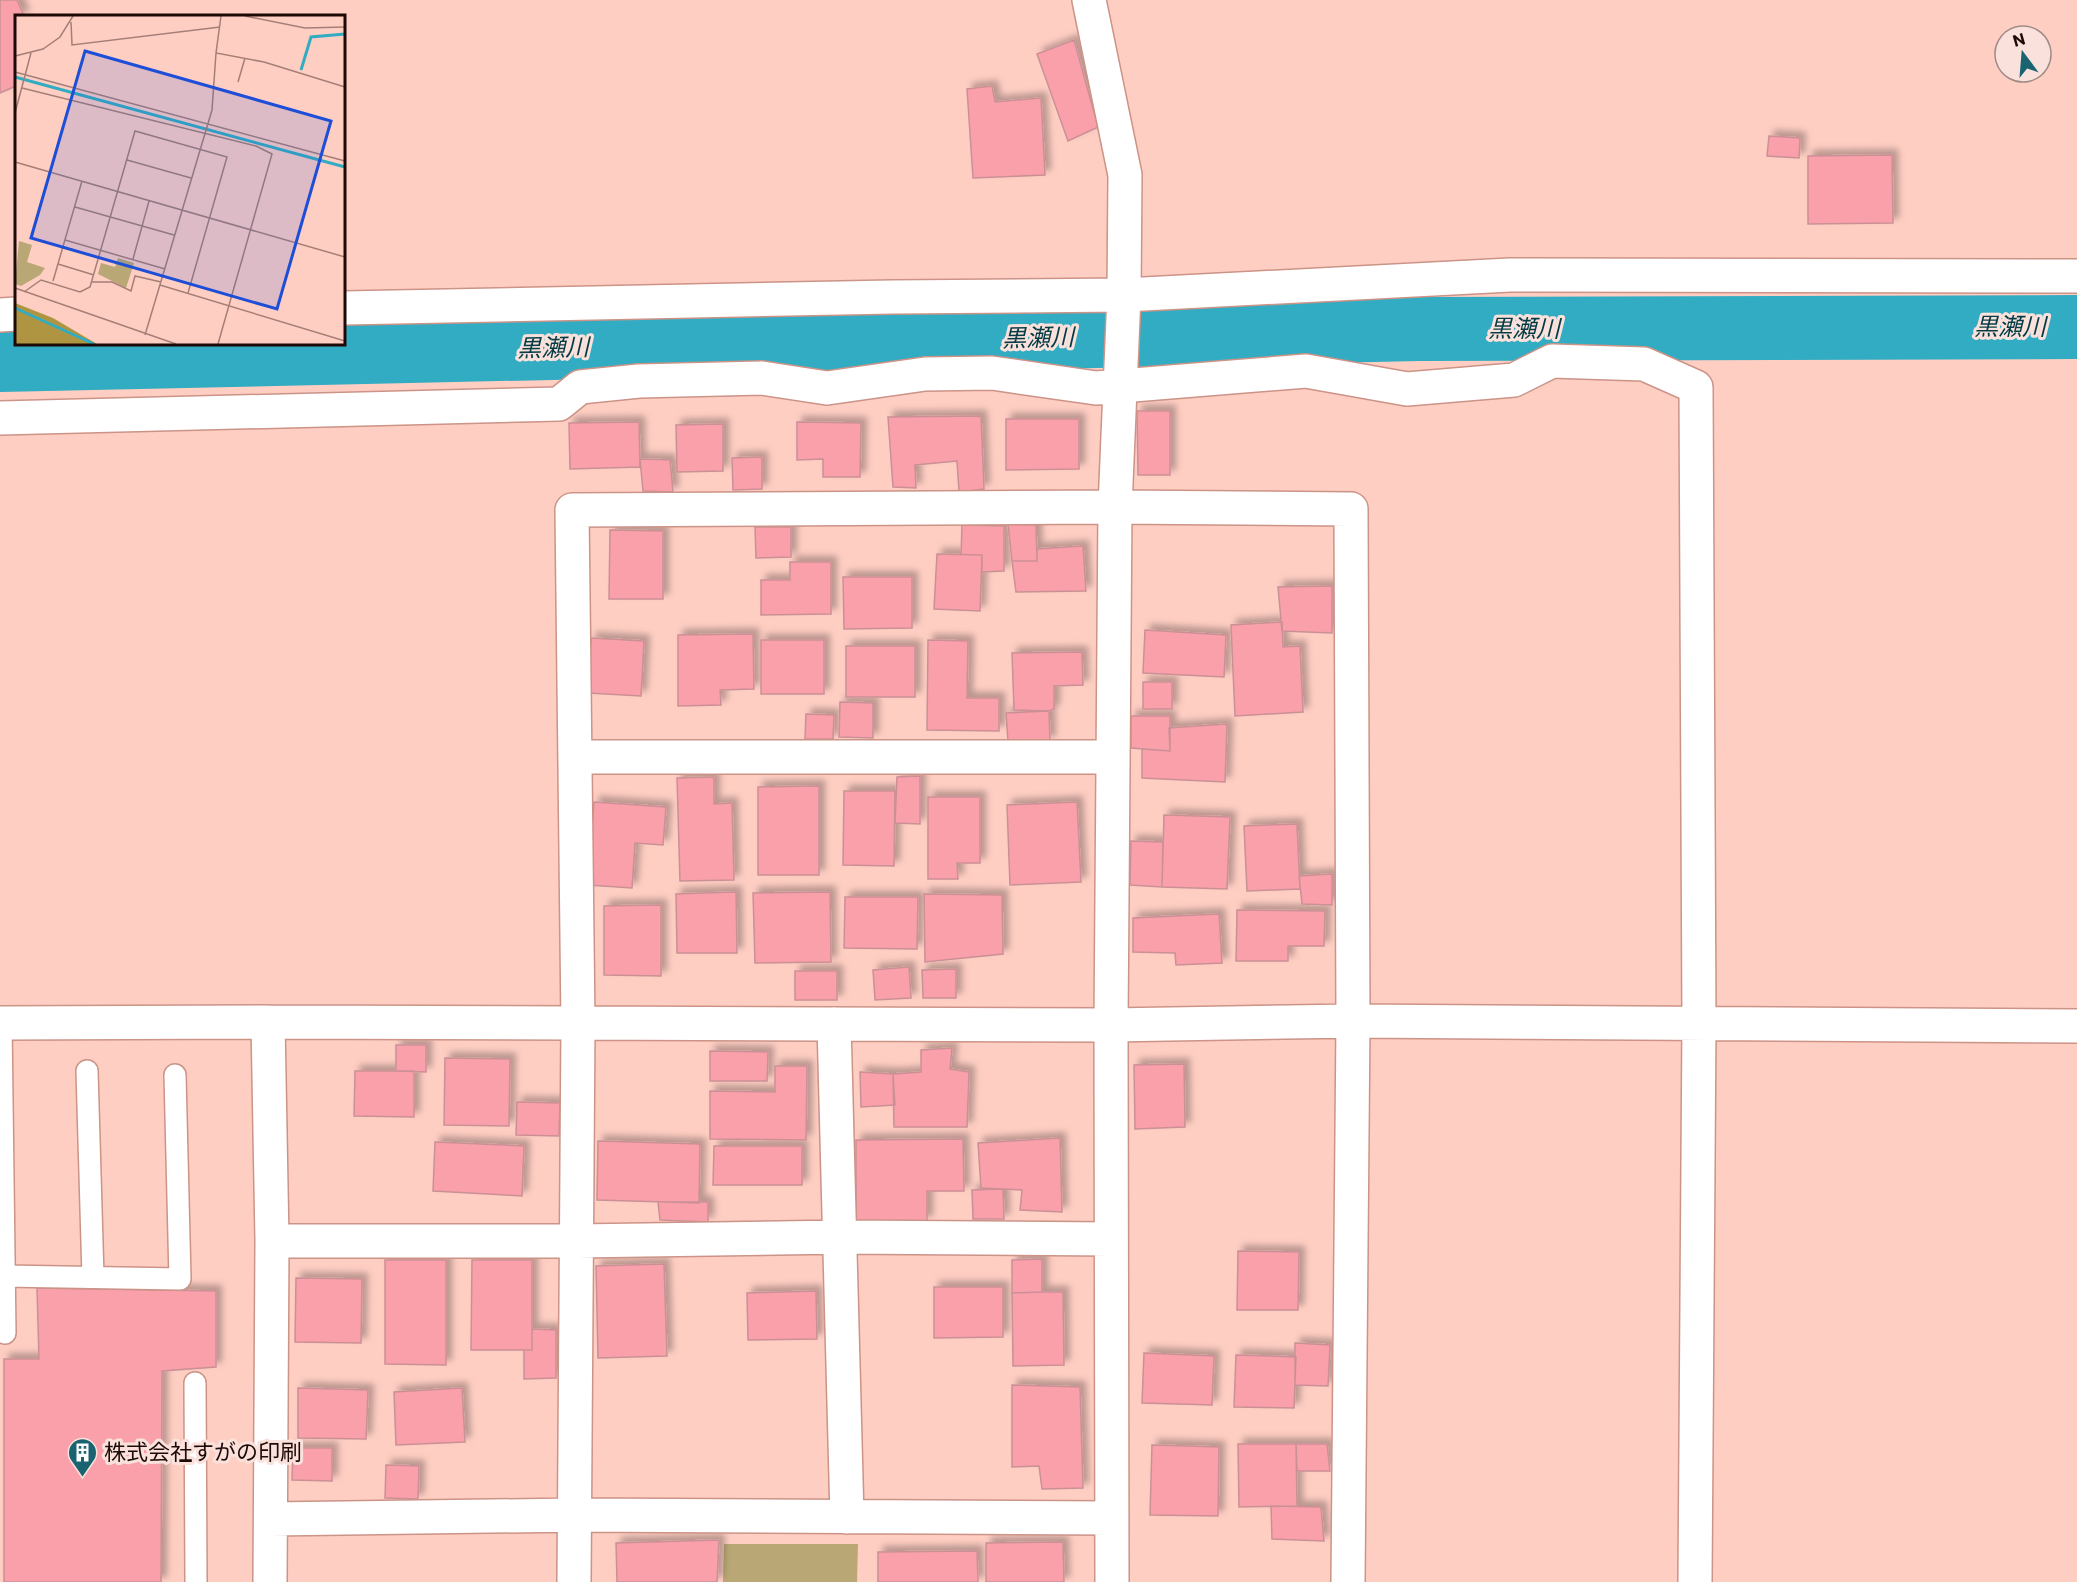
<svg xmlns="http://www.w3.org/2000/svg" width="2077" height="1582" font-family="Commissioner,'Noto Sans JP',sans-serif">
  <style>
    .green { fill: #b9a875 }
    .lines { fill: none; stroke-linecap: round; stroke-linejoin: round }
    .river { stroke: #32acc2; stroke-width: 64 }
    .building { fill: #faa0ab; stroke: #cb9096; stroke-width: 1.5; filter: url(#shadow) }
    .lane-casing { stroke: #cc9387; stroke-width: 24 }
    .street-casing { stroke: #cc9387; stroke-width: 36 }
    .lane { stroke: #fff; stroke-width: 21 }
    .street { stroke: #fff; stroke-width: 33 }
    .labels { text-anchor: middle; stroke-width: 6; stroke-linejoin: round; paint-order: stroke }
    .poi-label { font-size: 22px; fill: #1d0906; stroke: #fbe1dc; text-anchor: start }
    .water-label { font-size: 24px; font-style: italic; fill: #043c45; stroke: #fbe1dc }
    .inset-river { fill: none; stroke: #32acc2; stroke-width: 3 }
    .inset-road { fill: none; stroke: #a57f77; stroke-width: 1.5 }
    .view { fill: #1d4ed8; fill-opacity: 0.15; stroke: #1d4ed8; stroke-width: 3 }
    .inset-edge { fill: none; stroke: #1d0906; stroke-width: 3 }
  </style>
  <defs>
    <filter id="shadow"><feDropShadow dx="5.5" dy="-5.5" stdDeviation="3" flood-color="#0004"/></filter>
  </defs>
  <rect width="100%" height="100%" fill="#ffcec3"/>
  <path class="green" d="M724 1544H858L857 1582H723Z"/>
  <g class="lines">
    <path class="river" d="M0 360 1419 329 2077 327"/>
  </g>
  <path class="building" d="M0 0H17L24 16H16V86L0 93Z
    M1074 40 1098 127 1068 141 1037 54Z
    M992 86 995 102 1041 98 1045 175 973 178 967 89Z
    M1769 136 1800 138 1799 158 1767 156Z
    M1892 155 1893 223 1808 224V156Z
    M1137 411H1170V475H1138Z
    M981 416 984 489 959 492 957 461 915 465 916 488 893 487 888 417Z
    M1006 419H1079V469L1006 470Z
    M639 422 640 467 570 469 569 423Z
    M797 422 861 423 860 477H823V459L797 460Z
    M723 424V471L677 472 676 425Z
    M762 457V489L733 490 732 458Z
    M640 459 670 460 673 492 643 491Z
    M1008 524 1036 525 1037 561H1012Z
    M962 525 1004 526V571L982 572V555H961Z
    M755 527H791V557L756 558Z
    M610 530 663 531V599H609Z
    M1083 546 1086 591 1016 592 1012 561H1037V549Z
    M937 554 982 555 980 611 934 609Z
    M790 562H831V614L761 615V580H790Z
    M843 577H912V628L844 629Z
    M1332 586V633L1282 631 1278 587Z
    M1282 622 1283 647 1300 646 1303 712 1235 716 1231 625Z
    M1145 630 1226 635 1224 677 1143 673Z
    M753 634 754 689 720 690 721 705 678 706V635Z
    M591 638 644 641 641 696 588 693Z
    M761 640H824V694H761Z
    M928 640 968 641 967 698H999V731L927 730Z
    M846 646H915V697H846Z
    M1082 652 1083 685 1054 686V709L1049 711 1014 710 1012 653Z
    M1143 682H1172V709H1143Z
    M840 702 873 703V738L839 737Z
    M1049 711 1050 741 1008 742 1006 713Z
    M806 714 834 715 833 739H805Z
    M1131 716H1170V751L1131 748Z
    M1227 724 1225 782 1142 778V749L1170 751 1169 728Z
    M920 776V824L895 823 897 777Z
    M714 777V804L732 803 734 880 680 881 677 778Z
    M819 786V875H758V787Z
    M844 791H895L894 866 843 865Z
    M928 797H980V863H957L958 879H928Z
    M594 802 666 807 663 845 635 843 632 888 588 885Z
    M1077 802 1081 882 1010 885 1007 805Z
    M1164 815 1230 817 1227 889 1162 887Z
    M1297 824 1300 889 1247 891 1244 826Z
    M1131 841 1163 842 1162 887 1130 885Z
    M1332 874V905L1302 904 1299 876Z
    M736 892 737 953H677L676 894Z
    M830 892 831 962 755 963 753 893Z
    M924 894 1002 895 1003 954 925 962Z
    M845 897H918L917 949 844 948Z
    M661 905V976L604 975V906Z
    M1237 910 1325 911 1324 946H1288V961H1236Z
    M1219 914 1222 963 1176 965 1175 953 1133 952V918Z
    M909 967 911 998 875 1000 873 970Z
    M956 969V998H923L922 970Z
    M795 971H837V1000H795Z
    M396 1045H426V1072L396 1071Z
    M952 1048 950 1069 969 1072 967 1127H894L893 1074 921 1072V1050Z
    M710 1051 768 1052 767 1081H710Z
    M445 1058 510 1059 509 1126 444 1125Z
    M1184 1064 1185 1127 1135 1129 1134 1065Z
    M775 1066H807L806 1140 710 1139V1091L775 1092Z
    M355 1071H414V1117L354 1116Z
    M860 1072 893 1074 895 1105 861 1107Z
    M517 1102 560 1103 559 1136 516 1135Z
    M1060 1138 1062 1212 1020 1210 1022 1190 981 1188 978 1143Z
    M963 1139 964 1191H927V1221L856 1222V1140Z
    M598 1141 700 1144 699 1203 597 1200Z
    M435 1142 524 1146 522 1196 433 1191Z
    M714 1146H802V1185H713Z
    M1003 1189 1004 1219H973L972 1190Z
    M658 1202H708V1222L660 1220Z
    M1238 1251 1299 1252 1298 1310H1237Z
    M1042 1259V1292L1012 1293V1260Z
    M385 1260H446V1365L385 1364Z
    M472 1260H532V1350H471Z
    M664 1264 667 1356 598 1358 596 1266Z
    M296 1278 362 1279 361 1343 295 1342Z
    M934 1287H1003V1337L934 1338Z
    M37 1288 216 1291V1367L162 1371 161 1582H4V1359H39Z
    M816 1291 817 1339 748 1340 747 1293Z
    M1042 1292H1063L1064 1365 1013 1366 1012 1293Z
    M532 1329 556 1330V1378L524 1379V1350H532Z
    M1295 1343 1330 1345 1328 1386 1295 1385Z
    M1144 1353 1214 1356 1212 1405 1142 1403Z
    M1236 1355 1296 1357 1294 1408 1234 1407Z
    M1012 1385 1080 1387 1083 1488 1042 1489 1039 1466 1012 1467Z
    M298 1388 368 1390 366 1439 298 1438Z
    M462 1388 465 1442 396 1445 394 1392Z
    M1238 1444H1296L1297 1506 1239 1507Z
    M1296 1444H1327L1330 1471H1297Z
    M1152 1445 1219 1447 1218 1516 1150 1515Z
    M293 1448H332V1481L292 1480Z
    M386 1465 419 1466 418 1499 385 1498Z
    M1271 1506 1321 1507 1324 1541 1272 1539Z
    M719 1540 717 1582H617L616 1543Z
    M1063 1542 1064 1582H986V1543Z
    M977 1551 978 1582H878V1552Z"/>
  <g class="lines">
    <defs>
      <path id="lane" d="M1 1023 5 1333
        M87 1071 93 1277
        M4 1276 180 1279 175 1075
        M195 1383 196 1582"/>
      <path id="street" d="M1089 0 1125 175 1124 295 1115 507 1111 1025 1112 1582
        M344 308 892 297 1124 295 1510 275 2077 276
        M0 315 16 314
        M0 418 559 404 580 387 639 381 762 378 827 388 925 374 992 373 1096 388 1306 371 1407 389 1514 380 1552 361 1644 364 1696 387 1699 1023 1695 1582
        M575 757H1113
        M268 1022 272 1241 270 1582
        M0 1023 268 1022 1111 1025 1353 1021 2077 1026
        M834 1024 847 1517
        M272 1241H577L840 1237 1111 1239
        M271 1519 575 1515 1112 1518
        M574 1582 578 1024 572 510 1115 507 1351 509 1353 1021 1348 1582"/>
    </defs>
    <use href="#lane" class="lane-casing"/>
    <use href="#street" class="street-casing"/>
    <use href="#lane" class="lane"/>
    <use href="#street" class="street"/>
  </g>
  <defs>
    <symbol id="building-pin" viewBox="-11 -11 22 30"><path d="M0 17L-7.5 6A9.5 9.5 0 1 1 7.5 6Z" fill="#1a6471" stroke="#fbe1dc"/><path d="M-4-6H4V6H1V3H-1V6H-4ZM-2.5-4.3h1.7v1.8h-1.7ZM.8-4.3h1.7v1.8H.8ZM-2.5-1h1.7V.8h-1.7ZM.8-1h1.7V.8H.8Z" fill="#fff"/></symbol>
  </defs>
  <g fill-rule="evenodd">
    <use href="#building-pin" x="66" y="1436" width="33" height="45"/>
  </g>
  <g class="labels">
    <g class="poi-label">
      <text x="104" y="1460">株式会社すがの印刷</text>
    </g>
    <g class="water-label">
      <text x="2010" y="335">黒瀬川</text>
      <text x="1524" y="337">黒瀬川</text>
      <text transform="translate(1038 338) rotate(-1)" y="8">黒瀬川</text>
      <text transform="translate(553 348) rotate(-1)" y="8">黒瀬川</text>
    </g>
  </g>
  <g transform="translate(15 15)">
    <rect width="330" height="330" fill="#ffcec3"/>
    <path d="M4 226 17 230 12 247 30 253 25 260 6 271 0 269ZM103 243 119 248 111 273 83 259 86 248 100 252Z" fill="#b9a875"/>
    <path d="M0 288 38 303 82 329H0Z" fill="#af9541"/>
    <path class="inset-river" d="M286 55 296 22 330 19M0 62 330 152M0 293 79 329"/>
    <path class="inset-road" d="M206 1 201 38 249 47 330 72M230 1 290 13 330 12M56 7 57 30 205 12M0 41 28 34 45 22 58 1M0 57 330 146M223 67 230 43M7 73 241 131 257 139 203 329M0 98 16 38M112 145 176 163M0 147 330 242M60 192 159 220M50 225 150 254M118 244 134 186M43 249 79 260M38 266 67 166M77 267H97L116 276 120 261 146 267M145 270 330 326M0 273 161 329M9 277 26 265 65 277 75 272 120 116 212 142 173 278M130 320 197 95 201 38"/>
    <path class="view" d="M70 36 316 106 262 294 16 223Z"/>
    <rect width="330" height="330" class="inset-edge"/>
  </g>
  <g transform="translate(2023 54) rotate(344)"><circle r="28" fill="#fbe1dc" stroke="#a28b86" stroke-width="1.5"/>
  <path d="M0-4.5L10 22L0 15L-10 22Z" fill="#1a6471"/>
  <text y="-9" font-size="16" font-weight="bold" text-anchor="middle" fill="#1d0906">N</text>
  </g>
</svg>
